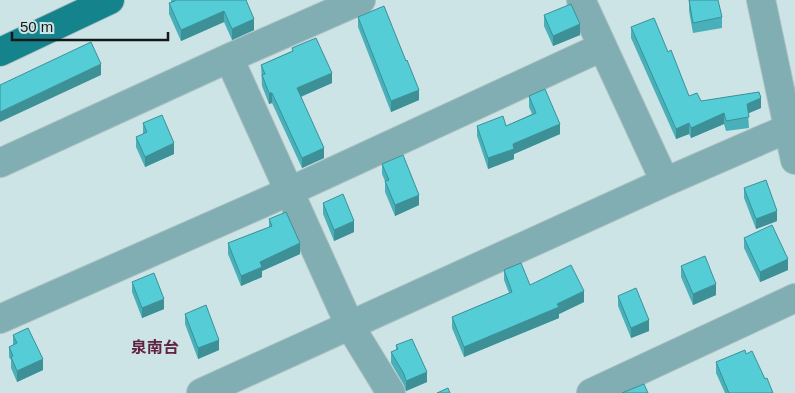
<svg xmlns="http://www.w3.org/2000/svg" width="795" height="393" font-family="Helvetica,'Noto Sans JP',sans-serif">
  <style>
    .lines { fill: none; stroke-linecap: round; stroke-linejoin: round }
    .minor-casing { stroke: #aabfc1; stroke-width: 30 }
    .major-casing { stroke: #aabfc1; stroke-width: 30 }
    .minor { stroke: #81aeb2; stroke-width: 28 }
    .major { stroke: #14838b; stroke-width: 28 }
    .wall { fill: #49b0b9 }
    .shaded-wall { fill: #3c9096 }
    .building { fill: #55cdd7; stroke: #3c9096 }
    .labels { text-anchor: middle; stroke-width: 4; stroke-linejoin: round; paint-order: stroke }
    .quarter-label { font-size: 16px; font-weight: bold; fill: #622141; stroke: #cce4e6 }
  </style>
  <rect width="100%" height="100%" fill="#cce4e6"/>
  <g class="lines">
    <defs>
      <path id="minor" d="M581 0 665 182
        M761 0 795 160
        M229 58 350 326 391 393
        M0 163 229 58 361 0
        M0 319 288 192 602 47
        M201 393 665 182 789 128
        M591 393 795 298"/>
      <path id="major" d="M0 52 110 0"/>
    </defs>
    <use href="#minor" class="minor-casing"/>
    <use href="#major" class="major-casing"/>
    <use href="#minor" class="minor"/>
    <use href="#major" class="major"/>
  </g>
  <path class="wall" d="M171 0H246L254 30 232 40 224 22 181 41 169 14V3H171Z
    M689 0 722 17V28L693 33 689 11Z
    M544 15 580 35 553 46 544 26Z
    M358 17 419 100 391 112 358 27Z
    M631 27 668 52 689 96 701 101 761 108 748 113 749 128 726 131 724 124 691 138 689 134 676 139 631 38Z
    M292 48 332 83 301 97 324 158 302 168 272 103 269 104 262 86 261 65 292 51Z
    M529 96 560 134 514 154V159L488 169 477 136V126H506L532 114 529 107Z
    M143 123 174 154 145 167 136 147V137L143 134Z
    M382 164 419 205 395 216 385 192V181L382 174Z
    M744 188 777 221 756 229 744 198Z
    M323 203 354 232 334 241 323 214Z
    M269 219 300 254 262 271V277L241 286 228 254V243L269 227Z
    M744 238 788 270 760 282 744 248Z
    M681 266 716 295 693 305 681 277Z
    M504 270 530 285 584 302 559 314V318L464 357 452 328V317L509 293 504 280Z
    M132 282 164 309 142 318 132 292Z
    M618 296 649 331 631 338 618 306Z
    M185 314 219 350 198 359 185 324Z
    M13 335 43 370 17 382 11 368V360L9 357V347L13 345Z
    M396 345 427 382 406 391 404 385 391 363V352L396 350Z
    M746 354 765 379 773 393H725L716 373V362Z"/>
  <path class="shaded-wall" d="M224 11V22L181 41V30Z
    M254 19V30L232 40V29Z
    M580 24V35L553 46V36Z
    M101 64V75L0 122V112Z
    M332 73V83L297 98V88Z
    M419 90V100L391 112V101Z
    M269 93H272V103L269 104Z
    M761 98V108L747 114V104Z
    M724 113V124L691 138V128Z
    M689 123V134L676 139V129Z
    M560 124V134L514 154V159L488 169V158L513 144Z
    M174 143V154L145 167V157Z
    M324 148V158L302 168V158Z
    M419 195V205L395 216V205Z
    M777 211V221L756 229V219Z
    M354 221V232L334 241V230Z
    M300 243V254L262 271V277L241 286V276L260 262Z
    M788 259V270L760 282V272Z
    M716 284V295L693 305V294Z
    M584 291V302L559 314V318L464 357V347Z
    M164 299V309L142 318V308Z
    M649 320V331L631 338V328Z
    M219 340V350L198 359V348Z
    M43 359V370L17 382V371Z
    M427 372V382L406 391V381Z"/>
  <path class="building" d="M175 0H246L254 19 232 29 224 11 181 30 169 3 175 1Z
    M689 0H718L722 17 693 23Z
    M571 4 580 24 553 36 544 15Z
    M384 6 406 61 407 60 419 90 391 101 358 17Z
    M654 18 668 52 671 50 689 96 697 93 701 101 759 92 761 98 747 104 749 117 726 121 724 113 691 128 689 123 676 129 631 27Z
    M316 38 332 73 297 88 324 148 302 158 272 93H269L262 75 265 74 261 65 293 51 292 48Z
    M91 42 101 64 0 112V85Z
    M545 89 560 124 513 144 514 149 488 158 477 126 503 116 506 126 536 113 529 96Z
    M162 115 174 143 145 157 136 137 147 132 143 123Z
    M403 155 419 195 395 205 385 181 389 180 382 164Z
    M766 180 777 211 756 219 744 188Z
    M343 194 354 221 334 230 323 203Z
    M286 212 300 243 260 262 262 267 241 276 228 243 272 226 269 219Z
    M772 225 788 259 760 272 744 238Z
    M705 256 716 284 693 294 681 266Z
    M521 263 530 285 571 265 584 291 557 304 559 307 464 347 452 317 512 292 504 270Z
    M154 273 164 299 142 308 132 282Z
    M636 288 649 320 631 328 618 296Z
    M206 305 219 340 198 348 185 314Z
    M28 328 43 359 17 371 11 357 13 356 9 347 17 343 13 335Z
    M412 339 427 372 406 381 404 374 391 352 398 349 396 345Z
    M745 350 746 354 752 351 765 379 767 378 773 393H729L716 362Z
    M644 384 648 393H622Z
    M448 388 450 393H437Z"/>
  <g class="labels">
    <g class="quarter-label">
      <text x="155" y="353">泉南台</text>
    </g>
  </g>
  <path d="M12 32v8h156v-8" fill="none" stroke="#11191a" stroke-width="2.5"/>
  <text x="20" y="32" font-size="15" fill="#11191a" stroke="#cce4e6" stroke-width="4" paint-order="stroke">50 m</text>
</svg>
